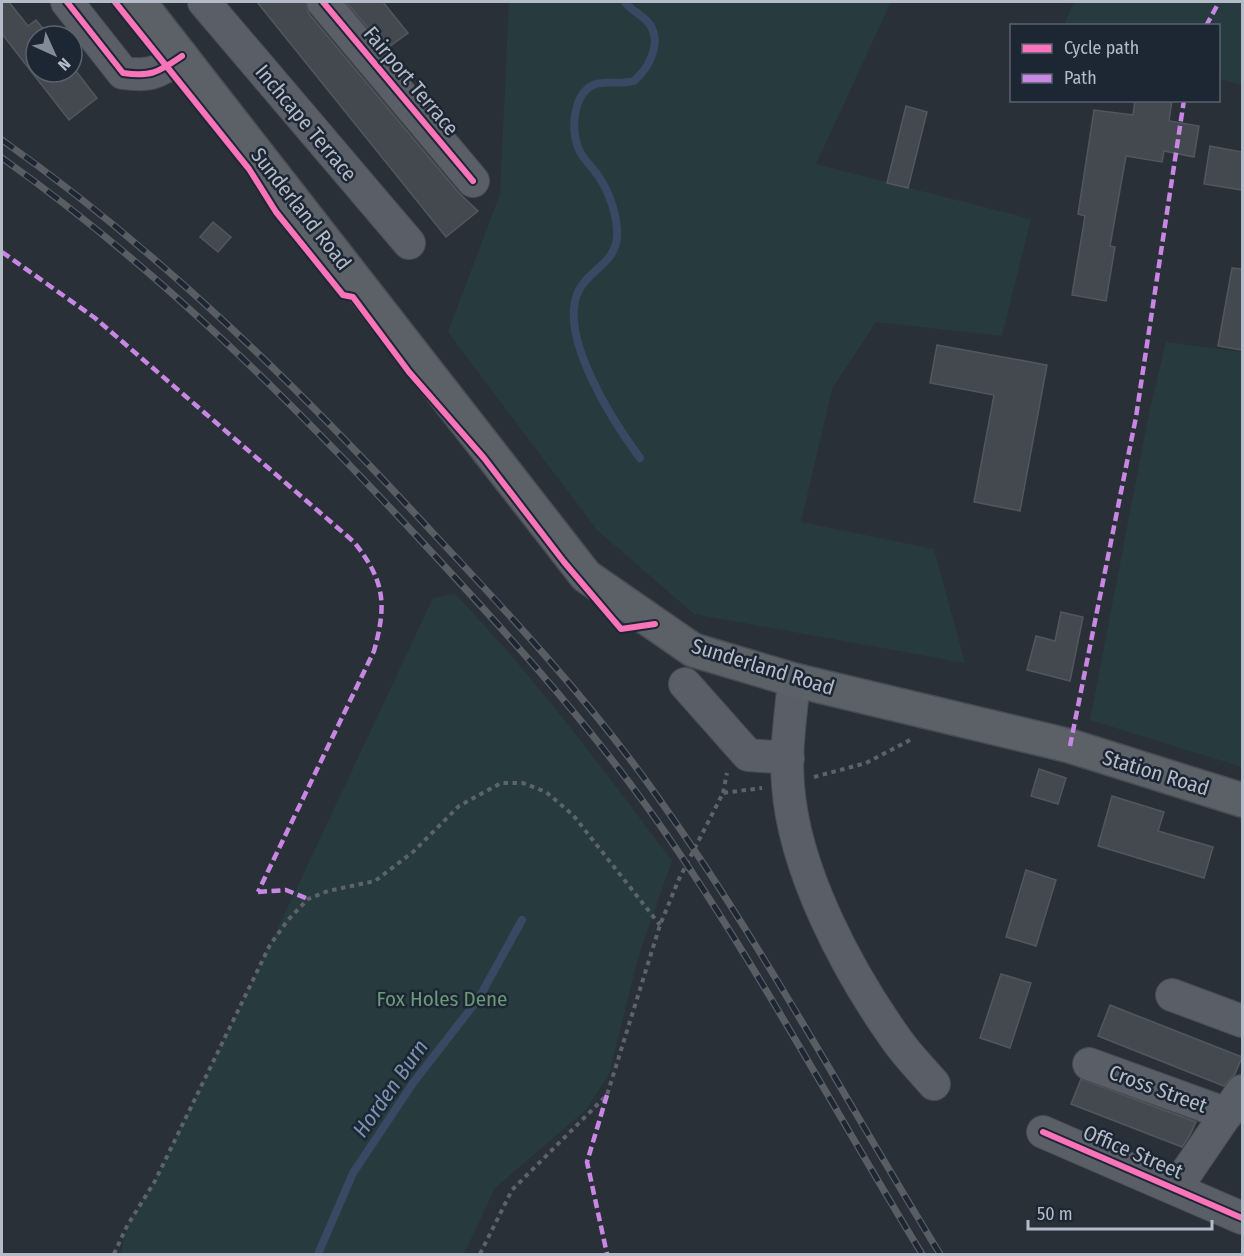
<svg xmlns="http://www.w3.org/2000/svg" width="1244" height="1256" font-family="'Fira Sans Condensed',sans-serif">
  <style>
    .green { fill: #273a3e }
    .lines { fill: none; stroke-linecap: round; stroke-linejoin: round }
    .stream { stroke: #384963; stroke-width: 8 }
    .building { fill: #444950; stroke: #52575f; stroke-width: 1.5 }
    .minor-casing { stroke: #484c53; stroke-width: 34 }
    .major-casing { stroke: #484c55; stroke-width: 36 }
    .path { stroke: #5d636a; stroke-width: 4; stroke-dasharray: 4.5 4.5; stroke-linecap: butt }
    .minor { stroke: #5a5e66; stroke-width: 32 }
    .major { stroke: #5c6168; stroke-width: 33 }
    .rail-casing { stroke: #595d64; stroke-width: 7 }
    .rail { stroke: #1d2633; stroke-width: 4.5; stroke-dasharray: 14; stroke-linecap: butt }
    .quiet { stroke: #c787e3; stroke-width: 4.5; stroke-dasharray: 9 4.5; stroke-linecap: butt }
    .cycleway-casing { stroke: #1d2633; stroke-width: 10 }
    .cycleway { stroke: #fb73b8; stroke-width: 6 }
    .labels { text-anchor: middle; stroke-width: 5; stroke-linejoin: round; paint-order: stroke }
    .street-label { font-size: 21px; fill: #b4bcc9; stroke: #1d2633 }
    .park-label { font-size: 21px; fill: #6b9a76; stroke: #1d2633 }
    .water-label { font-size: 22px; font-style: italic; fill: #7c92b1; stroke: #1d2633 }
  </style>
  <rect width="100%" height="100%" fill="#2a3038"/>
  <path class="green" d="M509 2H891L816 164 1031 219 1002 336 876 322 832 389 801 522 934 549 965 663 694 614 597 530 448 332 500 194Z
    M1074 2H1242V85L1219 79 1218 26 1064 25Z
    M1166 342 1242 352V767L1090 720 1149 413Z
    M455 594C535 677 603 769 672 861L639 954 609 1074 586 1110 495 1188 464 1254H121L127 1226 155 1181 270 945 433 598Z"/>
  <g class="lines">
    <path class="stream" d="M625 2C631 10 640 14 647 21 664 40 650 67 634 81 621 85 605 80 593 85 573 95 571 129 578 147 581 158 593 167 599 177 610 193 618 218 617 237 615 264 588 270 578 292 558 337 614 423 640 458
      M318 1254 353 1173 413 1083 479 998 522 920"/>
  </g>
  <path class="building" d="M2 2H9L28 26 36 20 49 36H36V72H72V66L97 98 69 120 2 34Z
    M257 2H306L309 14 459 193 478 211 446 237Z
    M346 2H383L408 33 386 49Z
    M1135 100H1172L1169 121 1199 126 1194 157 1164 151 1162 162 1126 156 1110 246 1115 247 1106 301 1072 295 1085 216 1078 214 1094 110 1133 115Z
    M906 106 927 112 908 188 887 183Z
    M1210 146 1242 152V190L1204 184Z
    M213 222 231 237 218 252 200 237Z
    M1232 268 1242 269V350L1218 346Z
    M937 345 1047 365 1020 511 974 502 994 395 930 383Z
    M1061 612 1083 617 1070 681 1027 670 1036 636 1055 641Z
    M1039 769 1066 778 1058 804 1031 796Z
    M1112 796 1164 812 1158 831 1213 847 1204 878 1098 846Z
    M1026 870 1056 880 1036 946 1006 937Z
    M1001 974 1031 983 1010 1048 980 1038Z
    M1110 1005 1242 1057 1235 1074 1224 1086 1098 1036Z
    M1081 1079 1196 1122 1190 1135 1182 1147 1071 1104Z"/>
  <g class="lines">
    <defs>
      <path id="minor" d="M67 2 123 73C152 77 158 72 182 56
        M204 2 409 243
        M323 2 473 181
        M794 680C791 714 785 750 788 785 794 870 847 970 896 1039 907 1055 921 1069 934 1084
        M685 684 748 755 788 758
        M1172 995 1242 1021
        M1089 1064 1227 1114
        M1043 1132 1242 1218
        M1176 1188 1242 1091"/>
      <path id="major" d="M139 2 586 576 693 650 794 680 1070 746 1242 800"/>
    </defs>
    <use href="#minor" class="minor-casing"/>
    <use href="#major" class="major-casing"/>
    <path class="path" d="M814 777 866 763 912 739
      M723 793 727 773
      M114 1254 127 1226 155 1181 270 945 288 920 308 899 328 891 375 881 413 852 459 806 501 783H523L546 792 573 815 660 925
      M480 1254 512 1190 607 1095 660 925 679 879 723 793 762 788"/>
    <use href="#minor" class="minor"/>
    <use href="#major" class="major"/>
    <defs>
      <path id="rail" d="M2 140C161 252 300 389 432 532 511 616 590 701 657 796 761 942 846 1101 940 1254
        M2 158C158 268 294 404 424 544 501 627 578 711 645 804 748 947 830 1104 922 1254"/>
    </defs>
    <use href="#rail" class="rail-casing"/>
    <use href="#rail" class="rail"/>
    <path class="quiet" d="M1206 26 1219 2
      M2 252 95 318 354 542C385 581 387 604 374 651L258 892
      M1070 746 1136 417 1184 100
      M258 892 286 890 308 899
      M607 1095 587 1162 607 1254"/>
    <defs>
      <path id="cycleway" d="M67 2 123 73C152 77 158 72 182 56
        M115 2 249 169 276 212 343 295 353 297 409 372 484 458 564 562 621 629 655 624
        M323 2 473 181
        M1043 1132 1242 1218"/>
    </defs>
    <use href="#cycleway" class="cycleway-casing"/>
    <use href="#cycleway" class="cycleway"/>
  </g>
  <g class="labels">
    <g class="street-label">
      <text transform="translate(411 81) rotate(50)" y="7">Fairport Terrace</text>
      <text transform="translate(306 123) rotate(50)" y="7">Inchcape Terrace</text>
      <text transform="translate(301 209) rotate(52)" y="7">Sunderland Road</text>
      <text transform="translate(763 667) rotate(17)" y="7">Sunderland Road</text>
      <text transform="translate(1156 773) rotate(17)" y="7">Station Road</text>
      <text transform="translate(1158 1089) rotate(20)" y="7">Cross Street</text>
      <text transform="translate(1133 1152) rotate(23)" y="7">Office Street</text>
    </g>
    <g class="park-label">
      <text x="442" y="1006">Fox Holes Dene</text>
    </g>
    <g class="water-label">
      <text transform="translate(390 1088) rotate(-55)" y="8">Horden Burn</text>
    </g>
  </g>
  <rect width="1244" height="1256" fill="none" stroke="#b4bcc9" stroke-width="6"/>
  <rect x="1010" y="24" width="210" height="78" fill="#1d2633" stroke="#59626f" stroke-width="1.5"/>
  <rect x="1022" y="44" width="30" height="9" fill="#fb73b8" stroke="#59626f" stroke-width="1.5"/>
  <text x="1064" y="54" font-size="18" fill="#b4bcc9">Cycle path</text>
  <rect x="1022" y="74" width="30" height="9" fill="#c787e3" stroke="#59626f" stroke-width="1.5"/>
  <text x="1064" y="84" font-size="18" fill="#b4bcc9">Path</text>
  <g transform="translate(54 54) rotate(135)"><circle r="28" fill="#1d2633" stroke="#59626f" stroke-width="1.5"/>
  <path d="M0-4.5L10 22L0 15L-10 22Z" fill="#848b96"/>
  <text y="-9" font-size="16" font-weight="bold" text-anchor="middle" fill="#b4bcc9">N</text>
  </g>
  <path d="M1028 1220v9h184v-9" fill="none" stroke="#b4bcc9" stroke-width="3"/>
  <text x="1037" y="1220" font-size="18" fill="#b4bcc9" stroke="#1d2633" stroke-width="4.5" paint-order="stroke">50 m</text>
</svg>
